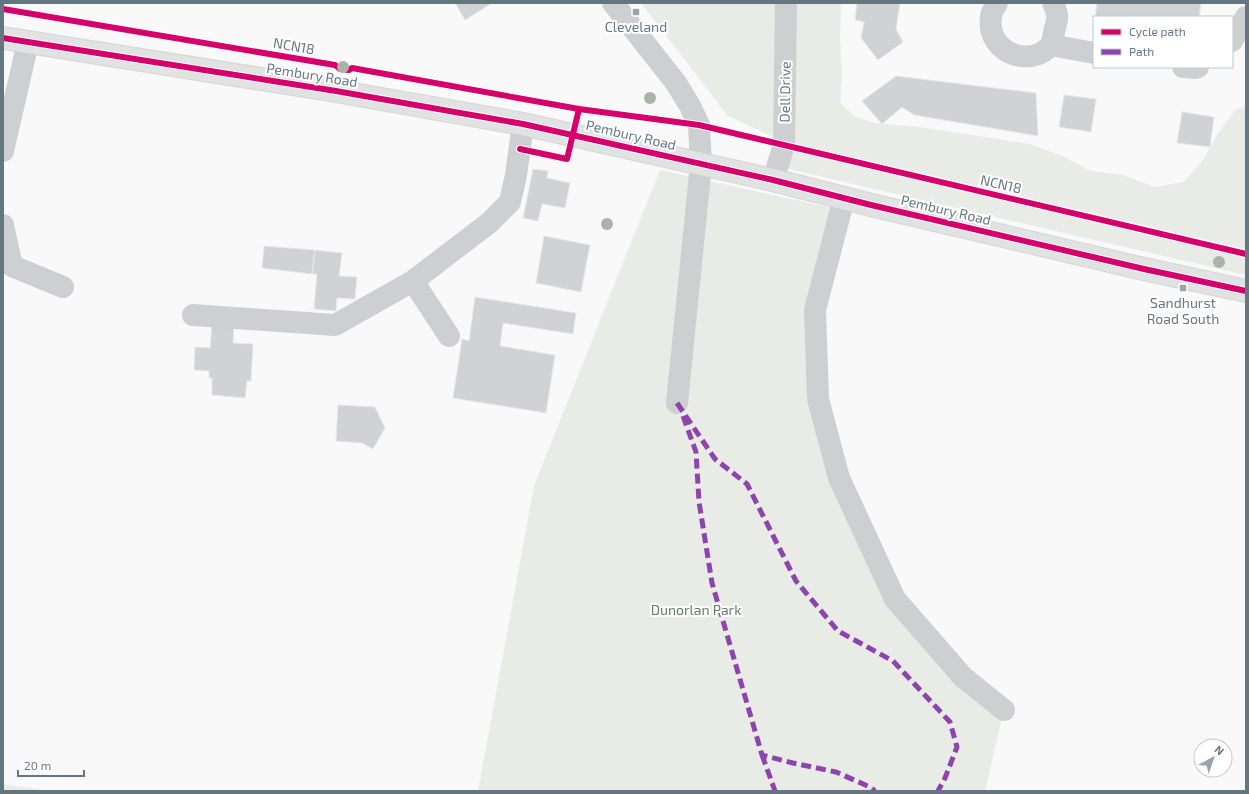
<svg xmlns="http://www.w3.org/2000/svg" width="1249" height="794" font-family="'Exo 2',sans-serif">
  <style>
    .green { fill: #e8ebe6 }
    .building { fill: #d0d2d3; stroke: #e8e8e8 }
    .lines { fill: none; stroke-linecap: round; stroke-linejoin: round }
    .major-casing { stroke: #d5d6d7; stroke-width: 24 }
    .minor { stroke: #cecfd0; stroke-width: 22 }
    .major { stroke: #e1e2e2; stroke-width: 22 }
    .quiet { stroke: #8e44ad; stroke-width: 5; stroke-dasharray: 10 5; stroke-linecap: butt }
    .cycleway-casing { stroke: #fff; stroke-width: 8 }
    .cycleway { stroke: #d6006c; stroke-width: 6 }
    .tree { fill: #a9b3a7 }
    .poi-dot { fill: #99a4ac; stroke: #fff; stroke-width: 1.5 }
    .labels { text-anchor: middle; stroke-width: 4; stroke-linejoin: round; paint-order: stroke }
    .poi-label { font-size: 14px; fill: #657683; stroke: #fff }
    .street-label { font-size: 14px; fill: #657683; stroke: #fff }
    .park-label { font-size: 14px; fill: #687a64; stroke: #fff }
  </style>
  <rect width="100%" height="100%" fill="#f9f9f9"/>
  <path class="green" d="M641 3H841L840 38 842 77 840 103 854 116 874 123 920 127 1030 144 1065 157 1090 171 1123 175 1155 187 1184 182 1203 160 1217 135 1235 110 1246 106V249L780 140 728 116Z
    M786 149 1246 258V275L780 167Z
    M660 170 832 208 806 329 873 568 1004 710 985 791H478L534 486Z
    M3 784 48 791H3Z"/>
  <path class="building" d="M455 3H492L465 20Z
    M857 3H900L896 29 903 42 878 60 861 38 864 22 855 20Z
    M1097 3H1201L1199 17H1095Z
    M896 76 1036 93 1038 136 914 115 902 107 882 124 862 101Z
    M1064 95 1096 99 1091 132 1059 127Z
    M1182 112 1214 117 1210 147 1177 143Z
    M533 169 548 171 547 178 570 183 565 208 542 204 538 221 523 218Z
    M544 236 590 245 581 292 536 283Z
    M264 246 315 250 312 274 262 268Z
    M315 250 342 253 339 276 357 277 355 299 337 298 336 311 314 309 317 274H312Z
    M475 297 576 313 573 334 503 323 500 346 555 355 546 413 453 398 462 339 469 341Z
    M212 323 234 325 233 343 253 344 251 381H247L245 398 212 395V378H209V371L194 370 195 347 210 348Z
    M338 405 375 407 385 428 373 449 362 443 336 441Z"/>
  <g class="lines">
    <defs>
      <path id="major" d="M3 38 336 91 523 124 773 180 871 205 1144 269 1246 291"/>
    </defs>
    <use href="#major" class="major-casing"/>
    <path class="minor" d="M613 3 676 83 690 106 699 125 701 164 677 403
      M997 3C995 7 991 12 991 17 987 45 1014 63 1039 54 1043 52 1049 48 1051 44 1053 41 1053 36 1054 32 1058 17 1059 17 1053 3
      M1232 41 1246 17
      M1051 45 1094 53
      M1183 67 1196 68 1198 67
      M3 151 28 42
      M773 180 784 145 786 3
      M844 198 815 310 818 399 839 478 895 599 963 677 1004 710
      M3 225 12 266 63 287
      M413 281 449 336
      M193 315 335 325 413 281 489 223 510 202 516 175 523 124"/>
    <use href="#major" class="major"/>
    <path class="quiet" d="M677 403 715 459 747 484 796 581 838 631 893 661 950 722 957 747 945 778 938 791
      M683 416 696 452 699 502 712 583 762 755 793 763 836 772 870 787 875 791
      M762 755 775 791"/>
    <defs>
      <path id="cycleway" d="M3 9 335 65 340 69 349 70 352 68 579 109 699 125 1246 254
        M3 38 336 91 523 124 773 180 871 205 1144 269 1246 291
        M520 149 567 159 579 109"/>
    </defs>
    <use href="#cycleway" class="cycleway-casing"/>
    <use href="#cycleway" class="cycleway"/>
  </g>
  <g class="tree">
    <circle cx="343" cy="67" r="6"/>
    <circle cx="650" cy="98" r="6"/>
    <circle cx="607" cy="224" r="6"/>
    <circle cx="1219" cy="262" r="6"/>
  </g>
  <g class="poi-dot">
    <rect x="632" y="8" width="8" height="8" rx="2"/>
    <rect x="1179" y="284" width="8" height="8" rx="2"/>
  </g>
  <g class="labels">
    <g class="poi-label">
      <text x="636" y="32">Cleveland</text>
      <text x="1183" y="308">Sandhurst<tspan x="1183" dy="16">Road South</tspan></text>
    </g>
    <g class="street-label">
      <text transform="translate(294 46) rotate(10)" y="5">NCN18</text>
      <text transform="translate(312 75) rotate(9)" y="5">Pembury Road</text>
      <text transform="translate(785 92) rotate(-89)" y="5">Dell Drive</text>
      <text transform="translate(631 135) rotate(13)" y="5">Pembury Road</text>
      <text transform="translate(1001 184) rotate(13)" y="5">NCN18</text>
      <text transform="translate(946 210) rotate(13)" y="5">Pembury Road</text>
    </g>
    <g class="park-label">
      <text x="696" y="615">Dunorlan Park</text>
    </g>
  </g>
  <rect width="1249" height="794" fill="none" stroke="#657683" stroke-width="8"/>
  <rect x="1093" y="16" width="140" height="52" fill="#ffffff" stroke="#c1c8cd"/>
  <rect x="1101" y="29" width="20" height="6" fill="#d6006c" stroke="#c1c8cd"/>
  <text x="1129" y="36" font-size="12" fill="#657683">Cycle path</text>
  <rect x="1101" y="49" width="20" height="6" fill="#8e44ad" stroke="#c1c8cd"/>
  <text x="1129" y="56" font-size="12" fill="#657683">Path</text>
  <g transform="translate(1213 758) rotate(40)"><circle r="19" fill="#ffffff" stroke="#c1c8cd"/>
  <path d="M0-3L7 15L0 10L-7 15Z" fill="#99a4ac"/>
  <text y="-6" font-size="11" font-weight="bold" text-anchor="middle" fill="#657683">N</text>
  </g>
  <path d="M18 770v6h66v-6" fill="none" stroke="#657683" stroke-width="2"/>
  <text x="24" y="770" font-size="12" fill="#657683" stroke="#ffffff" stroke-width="3" paint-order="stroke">20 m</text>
</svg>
